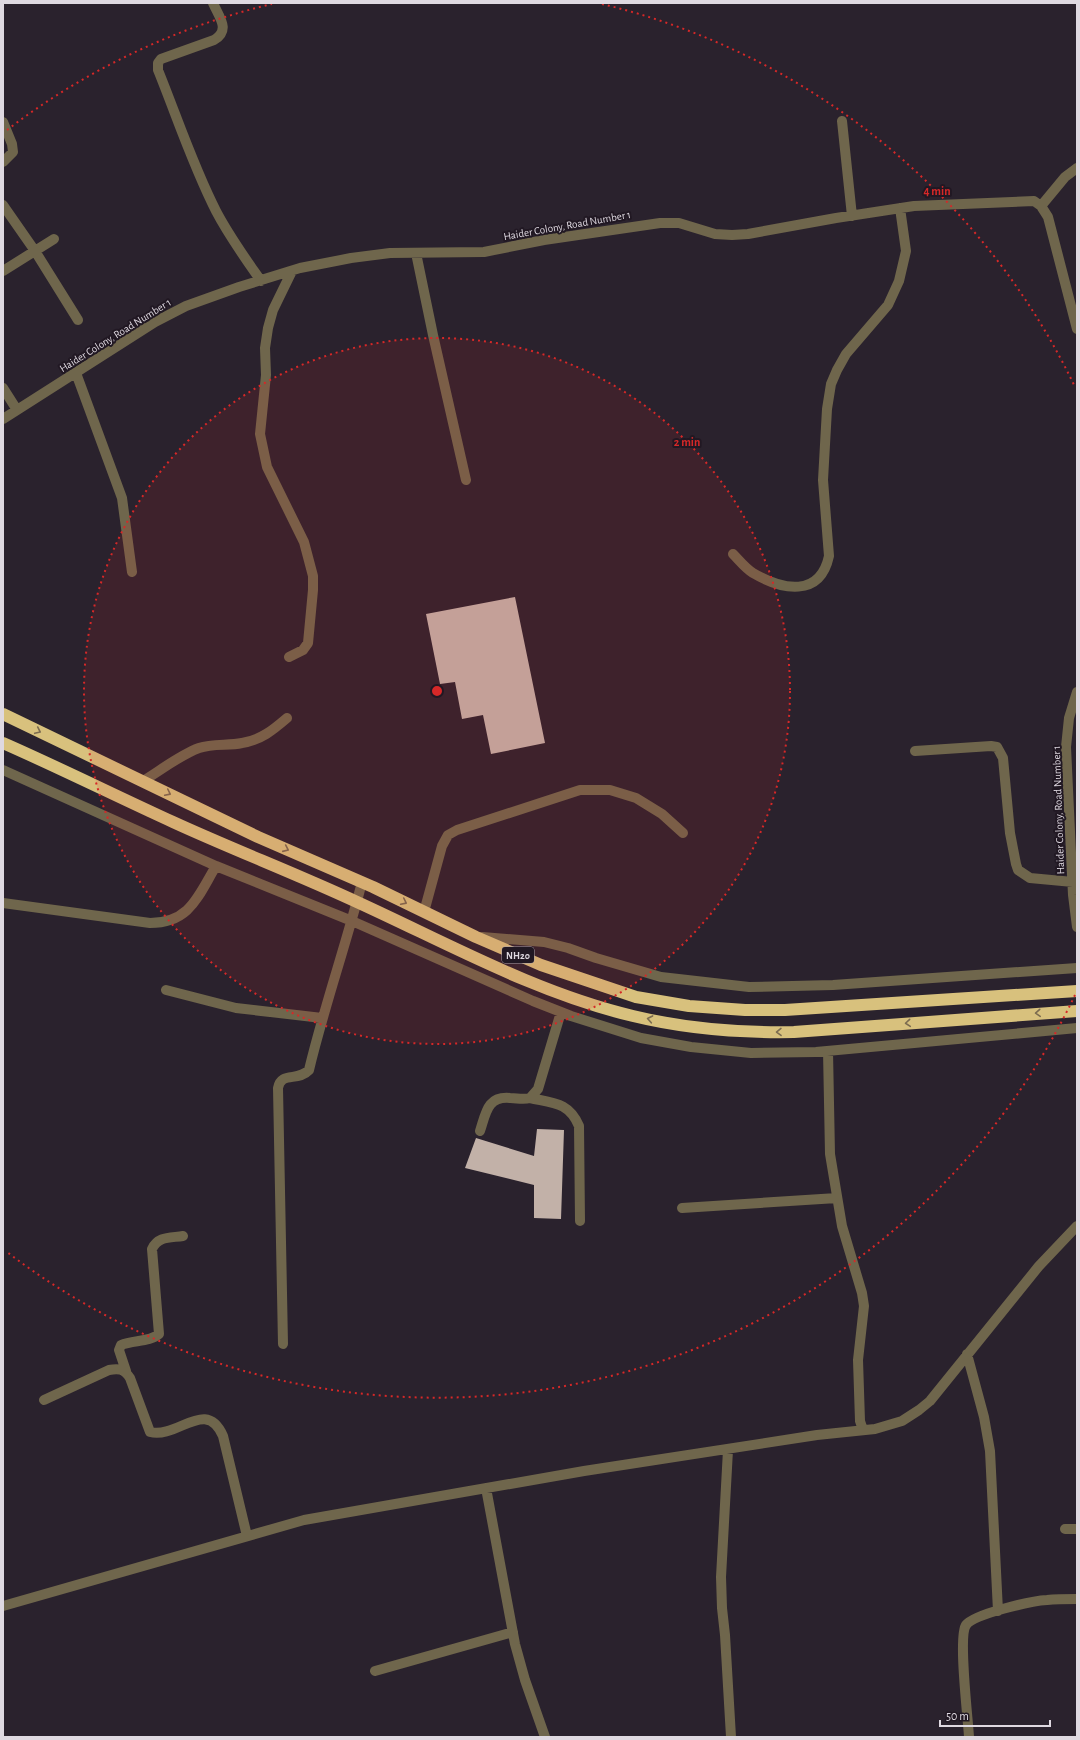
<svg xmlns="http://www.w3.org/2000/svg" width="1080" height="1740" font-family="'Alegreya Sans',sans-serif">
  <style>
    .building { fill: #c2b1a8 }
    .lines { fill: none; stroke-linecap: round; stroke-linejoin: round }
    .minor { stroke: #6f664c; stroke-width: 10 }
    .highway { stroke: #d8c17d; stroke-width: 12 }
    .oneway { stroke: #7c6c50 }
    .ring { fill: none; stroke: #d62828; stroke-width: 2; stroke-dasharray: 2 4 }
    .labels { text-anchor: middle; stroke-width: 4; stroke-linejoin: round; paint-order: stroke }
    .shield { fill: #211823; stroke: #a69fa8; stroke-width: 1 }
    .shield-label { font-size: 10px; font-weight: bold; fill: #dfd9e1 }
    .street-label { font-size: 11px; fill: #dfd9e1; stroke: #211823 }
    .centre { fill: #d62828; stroke: #211823; stroke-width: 2 }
    .ring-label { font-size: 12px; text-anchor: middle; font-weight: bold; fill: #d62828; stroke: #211823; stroke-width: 4; stroke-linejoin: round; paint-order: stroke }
  </style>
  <rect width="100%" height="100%" fill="#2a222d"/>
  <path class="building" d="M515 597 545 743 491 754 483 715 462 719 455 682 440 684 426 614Z
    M537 1129 564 1130 561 1219 534 1218V1185L465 1168 476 1138 534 1156Z"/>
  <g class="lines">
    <path class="minor" d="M213 3C219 17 231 30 214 40L161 59 158 63V70C177 117 193 166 216 211 229 236 245 258 261 281
      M842 121 852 216
      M3 122 12 144 13 152 3 162
      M3 205 35 251 78 320
      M1041 206 1065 177 1077 168
      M416 253 433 335 466 480
      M3 271 54 239
      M76 373 122 498 132 572
      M3 388 17 410
      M3 419 155 322 186 306 239 287 300 268 351 258 390 253 484 252 544 240 660 223H679L715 234 732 235 748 234 836 218 914 206 1034 201 1041 206 1048 217 1077 329
      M733 554C739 560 745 568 753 573 782 590 820 598 829 556L823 480 827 409 831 384 837 370 846 354 888 305 899 281 906 251 900 208
      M289 657 303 650 308 643 313 590V576L304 542 267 467 260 434 266 375 265 348 268 328 273 310 292 271
      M1077 692 1069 718 1066 747 1073 895 1077 927
      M915 751 991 746 997 747 1003 758 1010 833 1016 864 1018 870 1030 878 1073 882
      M3 770 216 866 352 921 533 1001 571 1016 641 1038 691 1047 751 1053 816 1052 1077 1028
      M143 781C161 770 180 755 199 748 213 743 228 746 242 743 261 740 273 730 287 718
      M3 903 150 923C190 923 198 896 216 866
      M424 912 442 846 448 835 457 830 580 790H610L636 798 662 814 683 833
      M482 937 544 942 568 948 596 958 661 977 749 987 833 985 1077 968
      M166 990 236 1008 322 1018
      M828 1051 830 1154 842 1226 862 1293 864 1306 858 1360 860 1421 863 1430
      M530 1098C553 1103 569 1102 579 1126L580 1221
      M480 1131C486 1113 487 1096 510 1098 517 1098 523 1100 530 1098L538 1089 561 1012
      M682 1208 837 1198
      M283 1344 278 1088C281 1071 298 1082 309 1070 324 1007 346 945 362 882
      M967 1354 984 1417 990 1451 998 1611
      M126 1371 119 1350 121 1345C133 1340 150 1342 159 1334L152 1249C158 1236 170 1238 183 1236
      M44 1400 109 1370C119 1368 124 1369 130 1378L150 1432C178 1439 206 1397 223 1436L247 1536
      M728 1450 721 1577 722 1608 725 1635 731 1737
      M486 1488 515 1644 525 1680 545 1737
      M1065 1529H1077
      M3 1606 304 1520 584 1471 817 1435 875 1429 902 1421 919 1410 930 1401 1039 1266 1077 1226
      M375 1671 513 1632
      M969 1737C968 1718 958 1636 966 1625 974 1614 1031 1601 1047 1600 1057 1599 1067 1599 1077 1599"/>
    <path class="highway" d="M3 714 258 837 373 887 476 937 541 965 636 997 689 1006 745 1010H785L1077 991
      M3 743C60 768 116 796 173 822 234 850 297 874 357 902 447 943 536 993 633 1016 686 1029 739 1033 794 1032L1077 1011"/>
  </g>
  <defs><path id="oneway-chevron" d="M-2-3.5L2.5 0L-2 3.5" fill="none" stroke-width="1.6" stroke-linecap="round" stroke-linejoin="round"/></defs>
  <g class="oneway">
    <use href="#oneway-chevron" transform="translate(38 731) rotate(25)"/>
    <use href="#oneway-chevron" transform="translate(168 793) rotate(26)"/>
    <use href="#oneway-chevron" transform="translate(286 849) rotate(24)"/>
    <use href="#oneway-chevron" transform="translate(404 902) rotate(26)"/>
    <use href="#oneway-chevron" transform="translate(1038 1013) rotate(176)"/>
    <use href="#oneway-chevron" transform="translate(650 1019) rotate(-169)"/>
    <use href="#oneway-chevron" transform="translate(908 1023) rotate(175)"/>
    <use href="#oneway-chevron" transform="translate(779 1032) rotate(179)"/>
  </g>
  <circle cx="437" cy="691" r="353" fill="#d62828" fill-opacity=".12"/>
  <g class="ring">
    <circle cx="437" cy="691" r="353"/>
    <path d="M1075 995A707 707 0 0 1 7 1252M7 130A707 707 0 0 1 272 4M602 4A707 707 0 0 1 1075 387"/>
  </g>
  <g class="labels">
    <rect class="shield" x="502" y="947" width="32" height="16" rx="3"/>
    <g class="shield-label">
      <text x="518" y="959">NH20</text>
    </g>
    <g class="street-label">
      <text transform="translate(567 225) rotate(-10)" y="4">Haider Colony, Road Number 1</text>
      <text transform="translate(115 335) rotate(-32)" y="4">Haider Colony, Road Number 1</text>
      <text transform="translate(1058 810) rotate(-92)" y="4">Haider Colony, Road Number 1</text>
    </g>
  </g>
  <circle cx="437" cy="691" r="6" class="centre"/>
  <g class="ring-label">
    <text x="937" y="195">4 min</text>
    <text x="687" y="446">2 min</text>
  </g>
  <rect width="1080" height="1740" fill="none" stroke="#dfd9e1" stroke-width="8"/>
  <path d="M940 1720v6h110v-6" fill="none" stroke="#dfd9e1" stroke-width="2"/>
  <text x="946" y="1720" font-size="12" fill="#dfd9e1" stroke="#211823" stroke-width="3" paint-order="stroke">50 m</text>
</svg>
